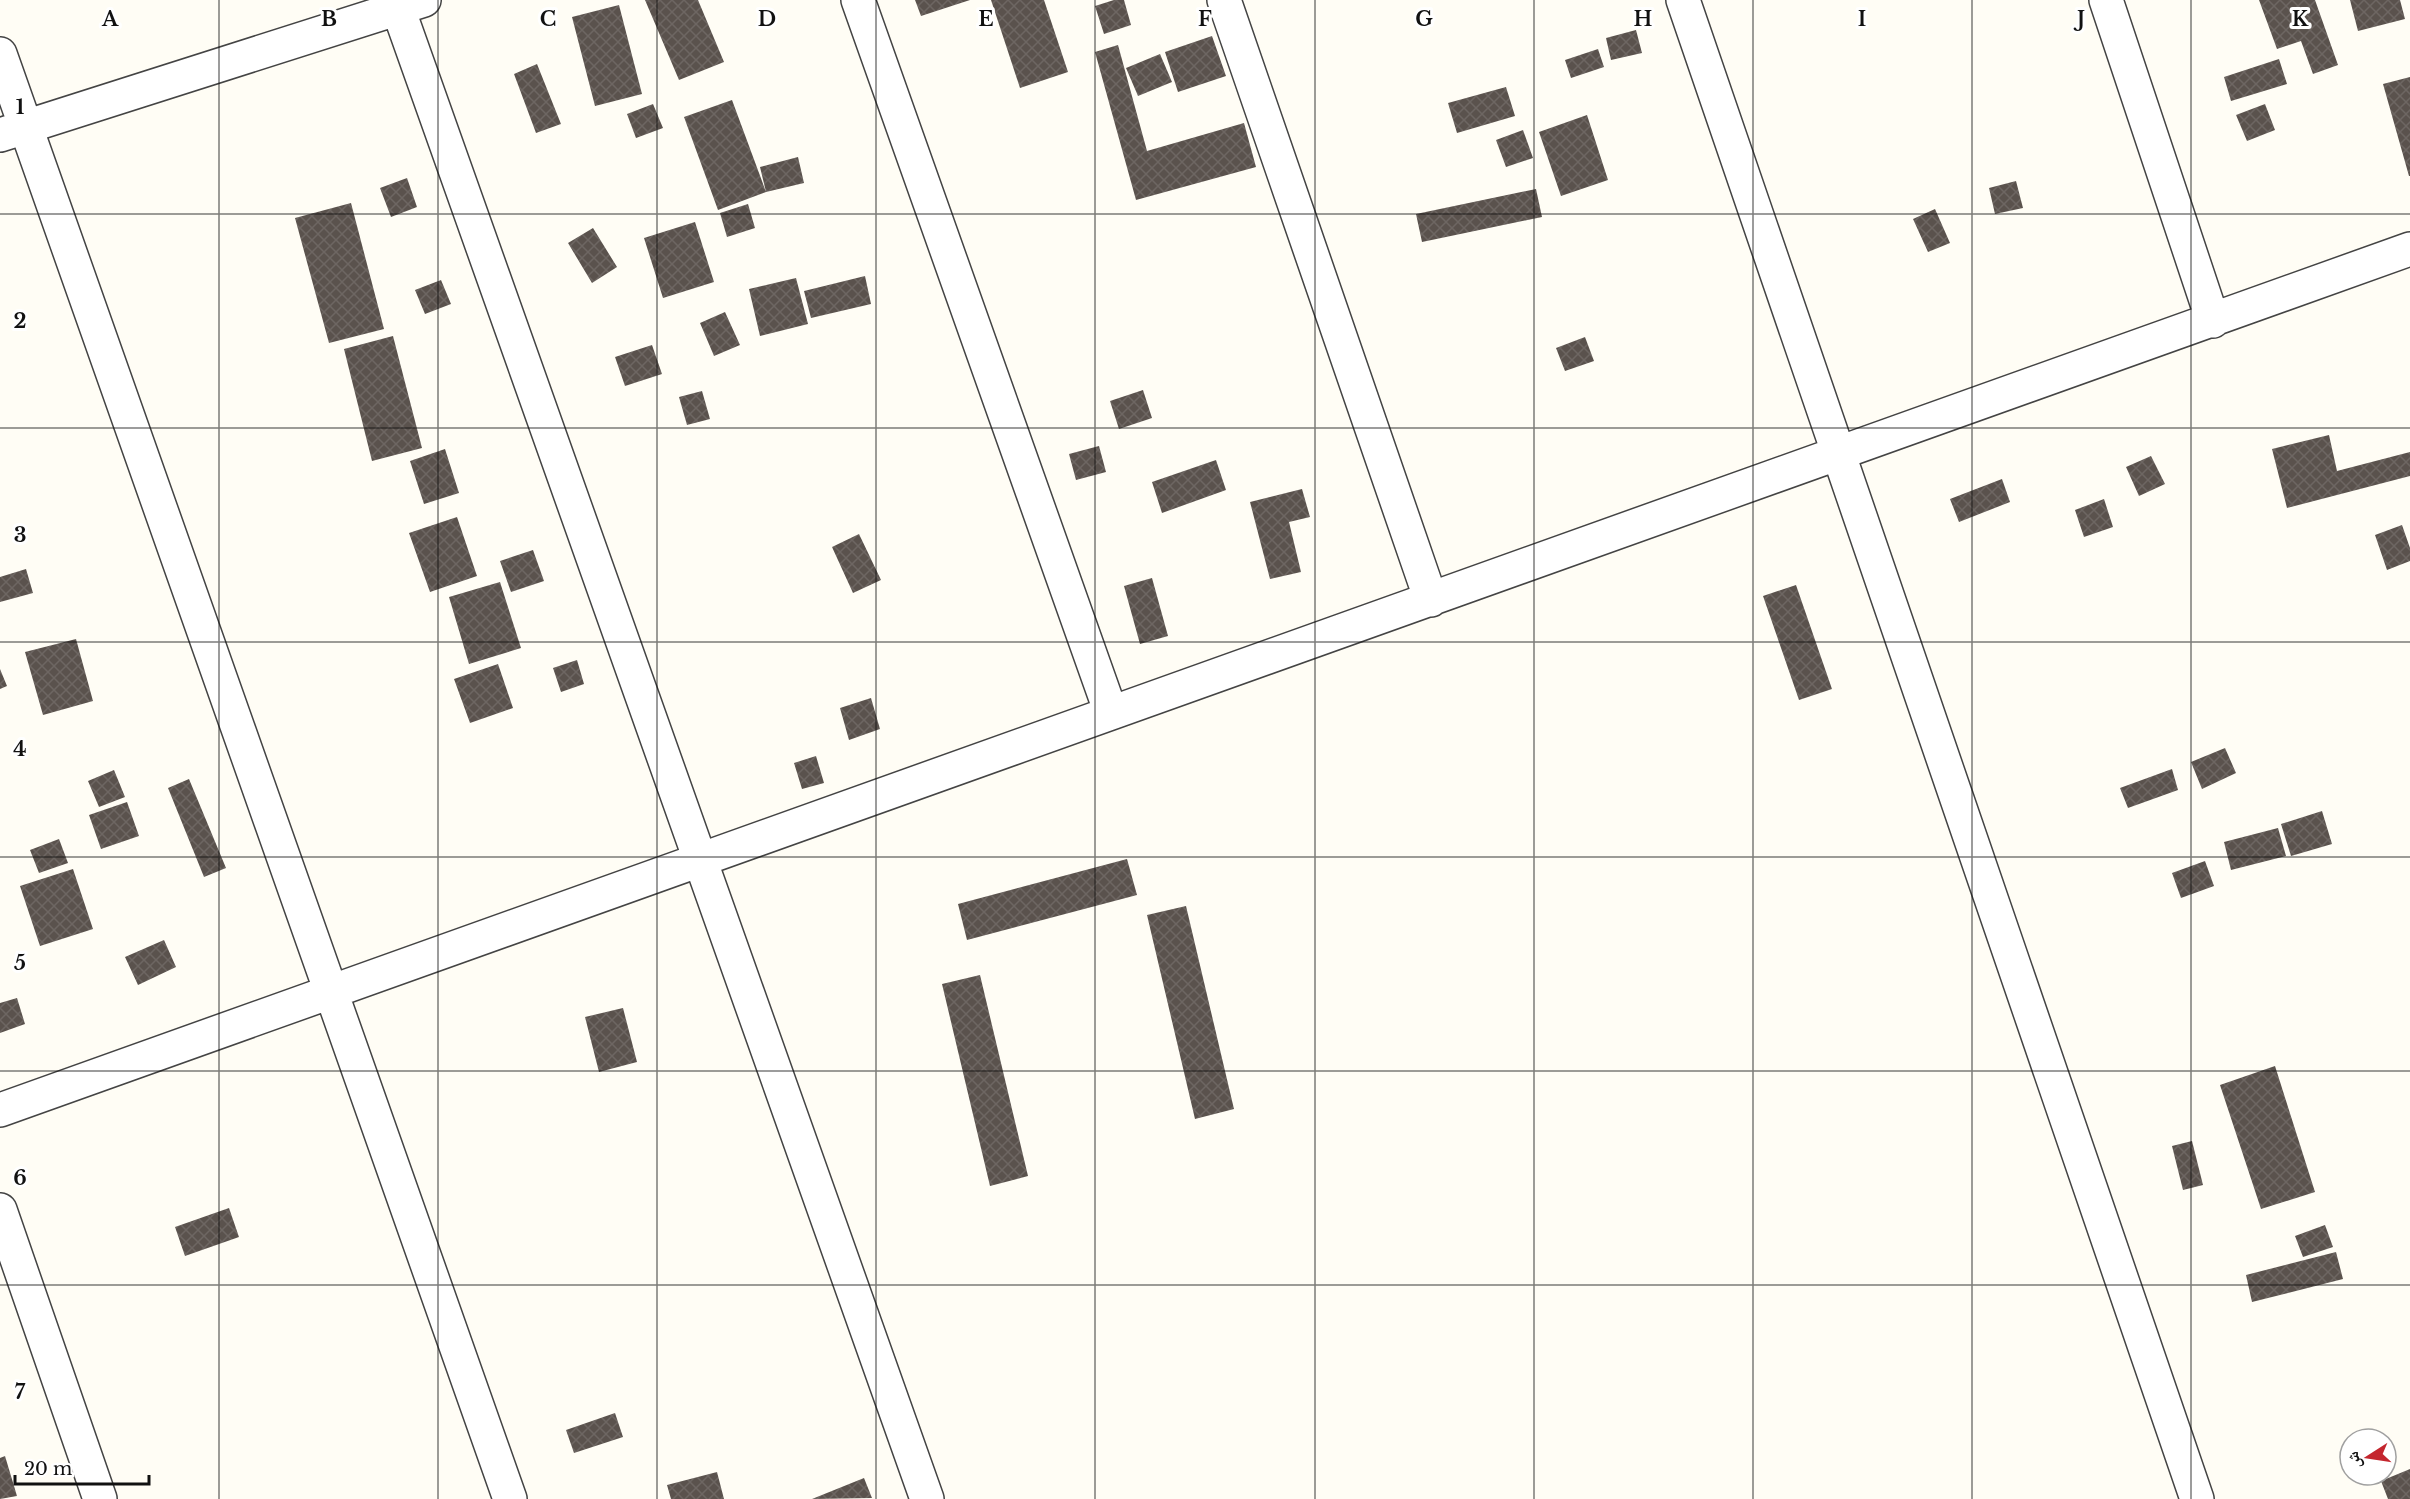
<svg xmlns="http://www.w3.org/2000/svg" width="2410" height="1499" font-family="'Libre Baskerville','Noto Naskh Arabic',serif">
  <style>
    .building { fill: url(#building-cross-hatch) }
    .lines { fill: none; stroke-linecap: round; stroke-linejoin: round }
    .minor-casing { stroke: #444; stroke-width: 36 }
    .minor { stroke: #fff; stroke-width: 33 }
    .grid { fill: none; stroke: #111; stroke-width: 1.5; stroke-opacity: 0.55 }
    .grid-label { font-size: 20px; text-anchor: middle; font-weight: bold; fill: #111; stroke: #fff; stroke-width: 6; stroke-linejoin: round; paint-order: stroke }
  </style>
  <defs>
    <pattern id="building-cross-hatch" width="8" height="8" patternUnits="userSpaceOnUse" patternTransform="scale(1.5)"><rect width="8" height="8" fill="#5a524d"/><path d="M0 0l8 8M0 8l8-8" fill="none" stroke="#6d6662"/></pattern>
  </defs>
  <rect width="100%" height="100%" fill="#fffdf5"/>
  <path class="building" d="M645 0H698L724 62 679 80Z
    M915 0H970L921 16Z
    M991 0H1044L1068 72 1020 88Z
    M1114 0H1124L1131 25 1104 34 1095 6Z
    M2259 0H2315L2338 65 2313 74 2301 41 2277 49Z
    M2350 0H2400L2405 19 2358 31Z
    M619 5 642 94 595 106 572 17Z
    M1636 30 1642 53 1611 60 1606 38Z
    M1212 36 1226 76 1178 92 1165 52Z
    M1118 45 1147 151 1244 123 1256 167 1136 200 1095 52Z
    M1598 49 1604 67 1571 78 1565 60Z
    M1160 54 1172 82 1138 96 1126 68Z
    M2279 59 2287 84 2231 101 2224 77Z
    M537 64 561 124 536 133 514 74Z
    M2410 77V176H2409L2383 84Z
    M1506 87 1515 116 1457 133 1448 103Z
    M732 100 766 192 718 210 684 117Z
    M653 104 663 128 636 138 627 114Z
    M2265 104 2275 130 2247 141 2236 115Z
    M1587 115 1608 180 1561 196 1539 132Z
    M1523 130 1533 158 1506 167 1496 140Z
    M798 157 804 183 766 192 760 167Z
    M407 178 417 207 391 217 380 188Z
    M2016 181 2023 208 1995 214 1989 188Z
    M1536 189 1542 217 1422 242 1416 214Z
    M351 203 384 329 329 343 295 218Z
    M748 204 755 228 727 237 720 213Z
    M1935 209 1950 243 1928 252 1913 219Z
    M695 222 714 282 663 298 644 238Z
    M593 228 617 267 592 283 568 243Z
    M865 276 871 304 811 318 804 291Z
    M796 278 808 324 760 336 749 289Z
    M441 280 451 304 425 314 415 290Z
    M725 312 740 345 714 356 700 323Z
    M393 336 422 448 372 461 344 349Z
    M1585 337 1594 361 1565 371 1556 348Z
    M652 345 662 374 625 386 615 357Z
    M1143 390 1152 418 1119 429 1110 401Z
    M702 391 710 419 687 425 679 397Z
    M2329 435 2337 471 2410 452V476L2287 508 2272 449Z
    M1099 446 1106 472 1076 480 1069 454Z
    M445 449 459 493 424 504 410 461Z
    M2151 456 2165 484 2139 496 2126 467Z
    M1216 460 1226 490 1162 513 1152 482Z
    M2002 479 2010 502 1959 522 1950 499Z
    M1302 489 1310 517 1289 522 1301 572 1270 579 1250 502Z
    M2104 499 2113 527 2084 537 2075 510Z
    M457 517 477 576 430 592 409 533Z
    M2402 525 2410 548V561L2387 570 2375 535Z
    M859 534 881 580 853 593 832 547Z
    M533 550 544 581 511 592 500 561Z
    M26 569 33 593 0 602V577Z
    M1152 578 1168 636 1140 644 1124 586Z
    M500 582 521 648 469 664 449 597Z
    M1796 585 1832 689 1799 700 1763 596Z
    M76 639 93 701 43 715 25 652Z
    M577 660 584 684 561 692 553 668Z
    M498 664 513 708 470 723 454 679Z
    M0 669 7 686 0 689Z
    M871 698 880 729 849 740 840 708Z
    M2225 748 2236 773 2202 789 2191 762Z
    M816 756 824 783 802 789 794 763Z
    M2172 769 2178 790 2128 808 2120 788Z
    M114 770 125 797 99 807 88 781Z
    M189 779 226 868 204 877 168 788Z
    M127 802 139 836 101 849 89 815Z
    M2322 811 2332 844 2291 856 2281 824Z
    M2278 828 2286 856 2231 870 2224 842Z
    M59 839 68 863 39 873 30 850Z
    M1127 859 1137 895 967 940 958 904Z
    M2205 861 2214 886 2181 898 2172 873Z
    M73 869 93 929 40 946 20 886Z
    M1186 906 1234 1109 1195 1119 1147 915Z
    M164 940 176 967 138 985 125 957Z
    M980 975 1028 1176 990 1186 942 984Z
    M17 998 25 1024 0 1033V1003Z
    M623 1008 637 1062 599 1072 585 1017Z
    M2275 1066 2315 1192 2261 1209 2220 1085Z
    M2192 1141 2203 1185 2183 1190 2172 1146Z
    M229 1208 239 1237 185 1256 175 1227Z
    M2325 1225 2333 1247 2303 1257 2295 1236Z
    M2336 1252 2343 1279 2252 1302 2246 1275Z
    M615 1413 623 1437 574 1453 566 1430Z
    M5 1456 17 1496 0 1499V1458Z
    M2410 1469V1499H2388L2381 1481Z
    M717 1472 724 1499H671L667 1485Z
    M864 1478 872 1498 812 1499Z"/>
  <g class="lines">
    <defs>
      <path id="minor" d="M395 0 927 1499
        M858 0 1111 713
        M1224 0 1431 600
        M1683 0 2197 1499
        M2106 0 2213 321
        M0 54 510 1499
        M0 135 424 0
        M0 1110 2410 249
        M0 1210 100 1499"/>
    </defs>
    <use href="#minor" class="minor-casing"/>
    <use href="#minor" class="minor"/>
  </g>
  <path class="grid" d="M219 0V1499M438 0V1499M657 0V1499M876 0V1499M1095 0V1499M1315 0V1499M1534 0V1499M1753 0V1499M1972 0V1499M2191 0V1499M0 214H2410M0 428H2410M0 642H2410M0 857H2410M0 1071H2410M0 1285H2410"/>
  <g class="grid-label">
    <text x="110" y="26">A</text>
    <text x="329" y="26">B</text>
    <text x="548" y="26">C</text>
    <text x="767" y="26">D</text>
    <text x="986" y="26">E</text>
    <text x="1205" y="26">F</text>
    <text x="1424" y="26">G</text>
    <text x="1643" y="26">H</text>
    <text x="1862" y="26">I</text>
    <text x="2081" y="26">J</text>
    <text x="2300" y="26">K</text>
    <text x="20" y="114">1</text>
    <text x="20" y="328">2</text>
    <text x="20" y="542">3</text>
    <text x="20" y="756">4</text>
    <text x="20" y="970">5</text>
    <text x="20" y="1185">6</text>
    <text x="20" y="1399">7</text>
  </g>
  <g transform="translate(2368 1457) rotate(258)"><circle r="28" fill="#ffffff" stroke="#a0a0a0" stroke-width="1.5"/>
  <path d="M0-4.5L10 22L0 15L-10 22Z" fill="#c4262e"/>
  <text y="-9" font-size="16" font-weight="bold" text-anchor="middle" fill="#111111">ش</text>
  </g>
  <path d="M15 1475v9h134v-9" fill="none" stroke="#111111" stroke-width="3"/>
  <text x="24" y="1475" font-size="18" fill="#111111" stroke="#ffffff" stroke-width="4.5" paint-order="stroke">20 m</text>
</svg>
